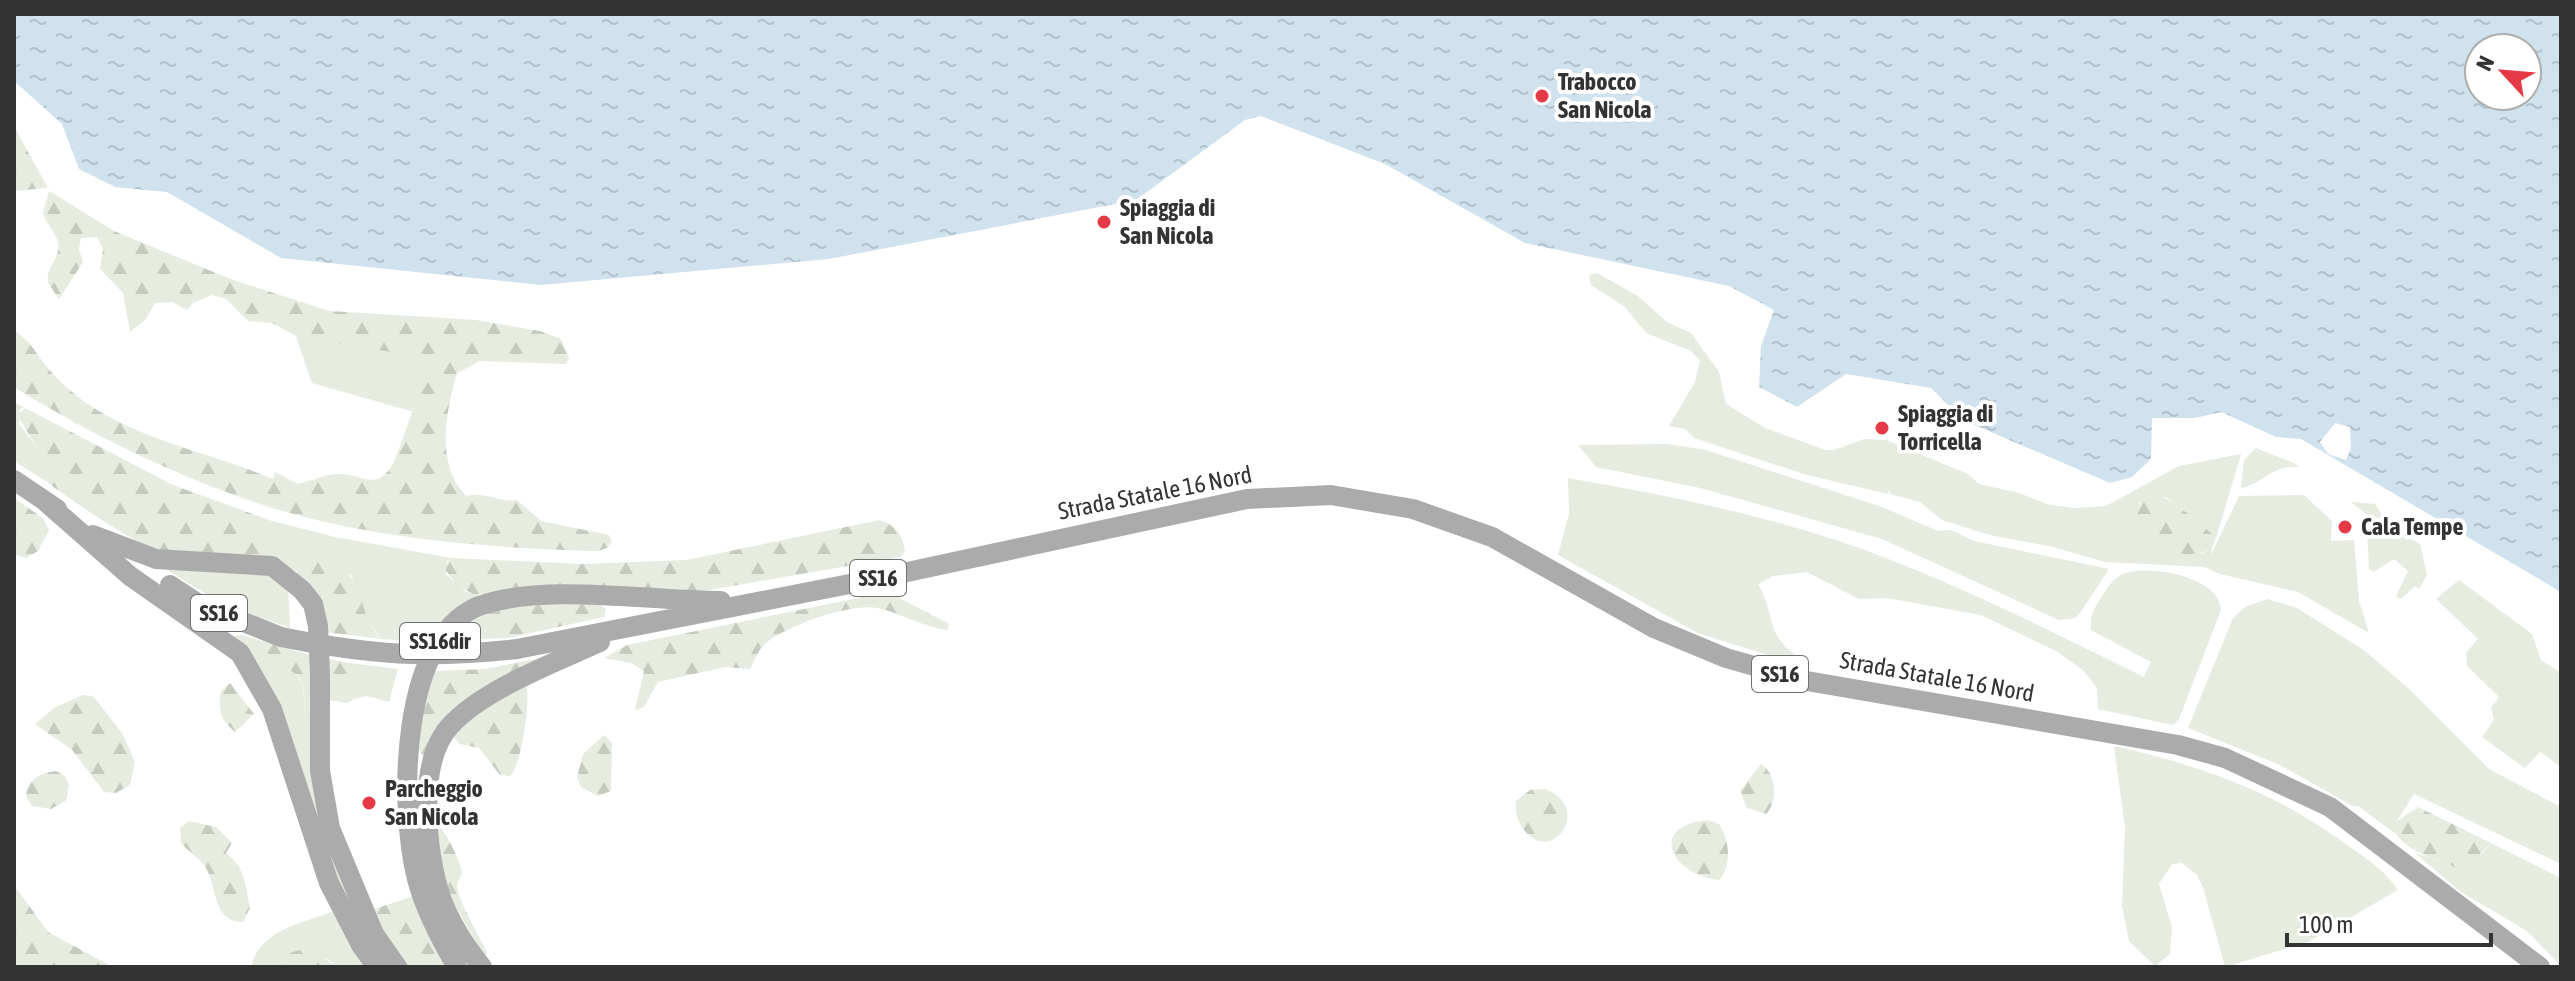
<svg xmlns="http://www.w3.org/2000/svg" width="2575" height="981" font-family="'Asap Condensed',sans-serif">
  <style>
    .green { fill: #e6ecdf }
    .forest { fill: url(#forest-firs) }
    .water { fill: url(#water-ripples); fill-rule: evenodd }
    .lines { fill: none; stroke-linecap: round; stroke-linejoin: round }
    .primary { stroke: #ababab; stroke-width: 20 }
    .primary-bridge { stroke: #ababab; stroke-width: 20 }
    .poi-dot { fill: #e63946; stroke: #fff; stroke-width: 3 }
    .labels { text-anchor: middle; stroke-width: 8; stroke-linejoin: round; paint-order: stroke }
    .shield { fill: #fff; stroke: #707070; stroke-width: 2 }
    .shield-label { font-size: 22px; font-weight: bold; fill: #333 }
    .poi-label { font-size: 24px; font-weight: bold; fill: #333; stroke: #fff; text-anchor: start }
    .street-label { font-size: 24px; fill: #333; stroke: #fff }
  </style>
  <defs>
    <pattern id="forest-firs" width="22" height="20" patternUnits="userSpaceOnUse" patternTransform="scale(2)"><rect width="22" height="20" fill="#e6ecdf"/><path d="M5 1l3.5 6h-7zM16 11l3.5 6h-7z" fill="#c6cbc0"/></pattern>
    <pattern id="water-ripples" width="26" height="14" patternUnits="userSpaceOnUse" patternTransform="scale(2)"><rect width="26" height="14" fill="#cfe2ee"/><path d="M2 4q2-2 4 0t4 0M15 11q2-2 4 0t4 0" fill="none" stroke="#b2c2cd"/></pattern>
  </defs>
  <rect width="100%" height="100%" fill="#fff"/>
  <path class="green" d="M1597 273 1638 296 1667 322 1691 333 1719 372 1726 404 1765 428 1825 450H1834L1864 439 1886 440 1968 474 1979 484 2019 493 2050 505 2075 508 2106 506 2179 466 2241 454 2216 538 2166 497 2139 502 2137 531 2202 554 2212 548 2211 555 2239 496 2304 495 2332 521 2331 541 2354 540 2359 601 2369 633 2298 592 2220 574 2204 567 2105 562 2053 547 1990 535 1942 520 1920 502 1890 494 1889 489 1888 494 1807 475 1694 438 1685 429 1669 426 1695 382 1700 361 1691 351 1646 333 1625 307 1591 285 1589 275Z
    M296 336 433 358 414 412 312 383Z
    M14 402 25 408 20 409 19 424 36 446 47 482 14 461Z
    M1667 444 1706 450 1882 507 1938 531 1951 530 1974 541 2109 569 2080 613 2075 618 2059 620 1882 539 1700 488 1596 467 1578 445Z
    M2256 448 2294 463 2299 467C2272 464 2264 484 2241 488L2244 460Z
    M1568 478C1660 494 1751 512 1839 541 1945 577 2044 628 2144 677L2151 662 2091 630C2090 617 2092 612 2099 601 2104 593 2110 582 2119 576 2144 562 2220 576 2221 610L2179 719 2173 725 2098 709 2097 688 2083 670 2056 651 1981 615 1887 598 1859 599 1807 572 1773 576 1758 584C1777 618 1764 635 1801 659L1796 664 1698 633 1558 555 1569 514Z
    M2351 502 2375 504 2390 528 2420 544 2427 575 2419 589 2415 586 2401 599 2396 596 2408 571 2394 559 2374 572 2369 569 2366 514Z
    M272 521 335 537 451 558 446 562V574L466 592 487 596 435 642 381 639 367 619 351 574C315 574 259 578 253 529Z
    M153 561 258 567 288 586 290 628 222 604Z
    M2459 580 2532 634 2541 660 2561 673V767L2540 752 2525 768 2482 737 2494 720 2491 708 2499 697 2467 666 2466 653 2478 639 2436 599Z
    M2267 599 2297 608 2364 650 2408 688 2489 769 2561 807V864L2414 794 2396 822V834L2358 806H2353L2280 765 2188 728 2233 618 2245 607Z
    M349 663 398 669 389 702 367 696 354 699 349 687Z
    M275 667C321 674 294 707 311 729L360 918 346 903 271 690 270 676Z
    M2114 746C2198 765 2273 791 2343 842 2364 857 2384 869 2398 890L2308 942 2225 967 2203 887 2197 875 2182 863 2172 864 2159 884 2172 927 2170 954 2155 966 2129 941 2122 906 2125 828Z
    M2491 843 2561 878V966L2527 931 2461 892 2415 853 2451 864 2465 873Z
    M338 909 369 967H337L328 959 290 953 276 967H251C261 927 305 924 338 909Z"/>
  <path class="forest" d="M14 130H16L48 188 14 191Z
    M49 191 114 231 233 280 330 311 476 320 540 331 561 339 569 358 566 364 480 361 457 373C446 412 435 463 466 496 488 491 496 503 517 500L541 521 609 535 612 542 607 548 598 551C488 548 371 539 266 506 180 478 94 436 17 389L14 387V331C31 341 35 352 47 367 61 384 80 400 99 411 152 443 217 455 273 479L275 472 298 484C311 481 324 475 337 474 364 473 376 494 394 462L432 359 296 336 272 323 248 321 226 299 212 295 193 303 187 310 172 302 155 303 146 319 130 332 123 293 100 269 103 249 97 237 81 238 79 249 83 262 59 299 48 283C46 268 55 264 58 251 62 238 46 225 43 213Z
    M25 408 173 485 272 521 253 529 262 551 274 562C231 551 191 558 152 548 134 543 65 496 47 482L36 446 17 415Z
    M2155 494C2171 498 2204 526 2216 538L2212 548C2187 563 2154 553 2137 531 2138 512 2134 498 2155 494Z
    M14 498 43 518 49 530 38 551 26 558 14 554Z
    M880 520C895 525 904 536 905 552L900 557 691 593 473 594 458 586 443 567 451 558 582 564 686 560Z
    M314 560C369 563 353 609 381 639L325 632 296 574 300 567Z
    M888 592 949 624 948 630C924 628 902 613 877 608 850 603 780 627 762 647 757 653 754 662 750 669L725 667 658 682 644 707 635 710 644 671 631 663 604 658 627 645Z
    M597 603 606 609 604 617 508 638 447 640 491 607Z
    M241 635 317 657 311 729C294 708 322 673 275 667L270 676 271 690 236 641 235 636Z
    M329 659 349 663V687L354 699 348 703 329 700Z
    M535 659 537 665 528 674 424 758 415 743 434 671 485 669Z
    M230 683 254 714 235 732C220 720 218 709 221 691Z
    M526 685C531 700 521 767 510 776L500 775 479 748 460 744 453 736 477 713Z
    M83 695 93 696 122 733 135 762 130 785 116 793 104 792 72 750 35 724 54 708Z
    M604 735 612 743 611 791 598 796 581 787 577 777 583 754Z
    M1761 764C1776 773 1779 801 1766 814L1747 808 1740 791Z
    M56 771 65 776 69 785 66 801 51 809 32 806 26 796C28 779 40 773 56 771Z
    M1545 789C1593 806 1553 867 1524 830 1517 821 1515 812 1516 801L1530 790Z
    M2418 807 2491 843 2481 853 2476 869 2465 874C2441 855 2416 860 2396 834V822Z
    M1708 820 1719 824C1730 841 1732 865 1719 880 1668 873 1649 825 1708 820Z
    M189 821 216 827 232 843 226 853C246 868 245 885 250 908L243 922C211 922 219 886 204 865 198 857 188 851 181 843L180 828Z
    M439 825C449 839 457 854 462 872 461 877 458 880 457 885 455 895 482 941 487 953L485 957 442 884 434 827Z
    M14 885 48 932 113 967H14Z
    M414 896 447 967H404L371 910Z
    M309 947 337 967H276L290 953Z"/>
  <path class="water" d="M14 14H2561V592L2301 439 2276 437 2221 412 2195 418H2152L2151 459 2132 477 2110 483 1963 420 1931 388 1846 374 1797 407 1759 387 1761 346 1774 310 1729 286 1525 243 1385 164 1261 116 1245 120 1136 200 829 259 541 285 281 258 167 192 115 187 79 169 62 124 14 81ZM2479 48H2527V96H2479ZM2335 423 2350 427 2351 448 2346 460 2328 454 2320 442Z"/>
  <g class="lines">
    <path class="primary" d="M14 480 57 509
      M47 503 130 576 240 653 272 709 329 883 361 945 377 967
      M93 535 156 559 272 566 302 590 313 604 318 626 320 675V771L330 828 374 934 397 967
      M170 585 199 604 281 637
      M517 649 870 580 1247 499 1331 495 1413 509 1492 537 1654 628 1726 658 1807 681 2178 745 2225 758 2330 807 2540 967
      M457 967C441 940 425 910 417 879 399 808 398 630 485 604 549 584 651 601 721 601
      M482 967C466 947 450 922 441 898 426 853 416 763 450 726 482 690 556 662 600 642"/>
    <path class="primary-bridge" d="M281 637C370 655 427 659 517 649"/>
  </g>
  <g class="poi-dot">
    <circle cx="1542" cy="96" r="8"/>
    <circle cx="1104" cy="222" r="8"/>
    <circle cx="1882" cy="428" r="8"/>
    <circle cx="2345" cy="527" r="8"/>
    <circle cx="369" cy="803" r="8"/>
  </g>
  <g class="labels">
    <g class="shield">
      <rect x="850" y="560" width="56" height="36" rx="6"/>
      <rect x="191" y="595" width="56" height="36" rx="6"/>
      <rect x="400" y="623" width="80" height="36" rx="6"/>
      <rect x="1752" y="656" width="56" height="36" rx="6"/>
    </g>
    <g class="shield-label">
      <text x="878" y="586">SS16</text>
      <text x="219" y="621">SS16</text>
      <text x="440" y="649">SS16dir</text>
      <text x="1780" y="682">SS16</text>
    </g>
    <g class="poi-label">
      <text x="1558" y="90">Trabocco<tspan x="1558" dy="28">San Nicola</tspan></text>
      <text x="1120" y="216">Spiaggia di<tspan x="1120" dy="28">San Nicola</tspan></text>
      <text x="1898" y="422">Spiaggia di<tspan x="1898" dy="28">Torricella</tspan></text>
      <text x="2361" y="535">Cala Tempe</text>
      <text x="385" y="797">Parcheggio<tspan x="385" dy="28">San Nicola</tspan></text>
    </g>
    <g class="street-label">
      <text transform="translate(1155 493) rotate(-11)" y="8">Strada Statale 16 Nord</text>
      <text transform="translate(1937 677) rotate(10)" y="8">Strada Statale 16 Nord</text>
    </g>
  </g>
  <rect width="2575" height="981" fill="none" stroke="#333333" stroke-width="32"/>
  <g transform="translate(2503 72) rotate(296)"><circle r="38" fill="#ffffff" stroke="#adadad" stroke-width="2"/>
  <path d="M0-6L14 30L0 20L-14 30Z" fill="#e63946"/>
  <text y="-12" font-size="22" font-weight="bold" text-anchor="middle" fill="#333333">N</text>
  </g>
  <path d="M2287 933v12h204v-12" fill="none" stroke="#333333" stroke-width="4"/>
  <text x="2299" y="933" font-size="24" fill="#333333" stroke="#ffffff" stroke-width="6" paint-order="stroke">100 m</text>
</svg>
